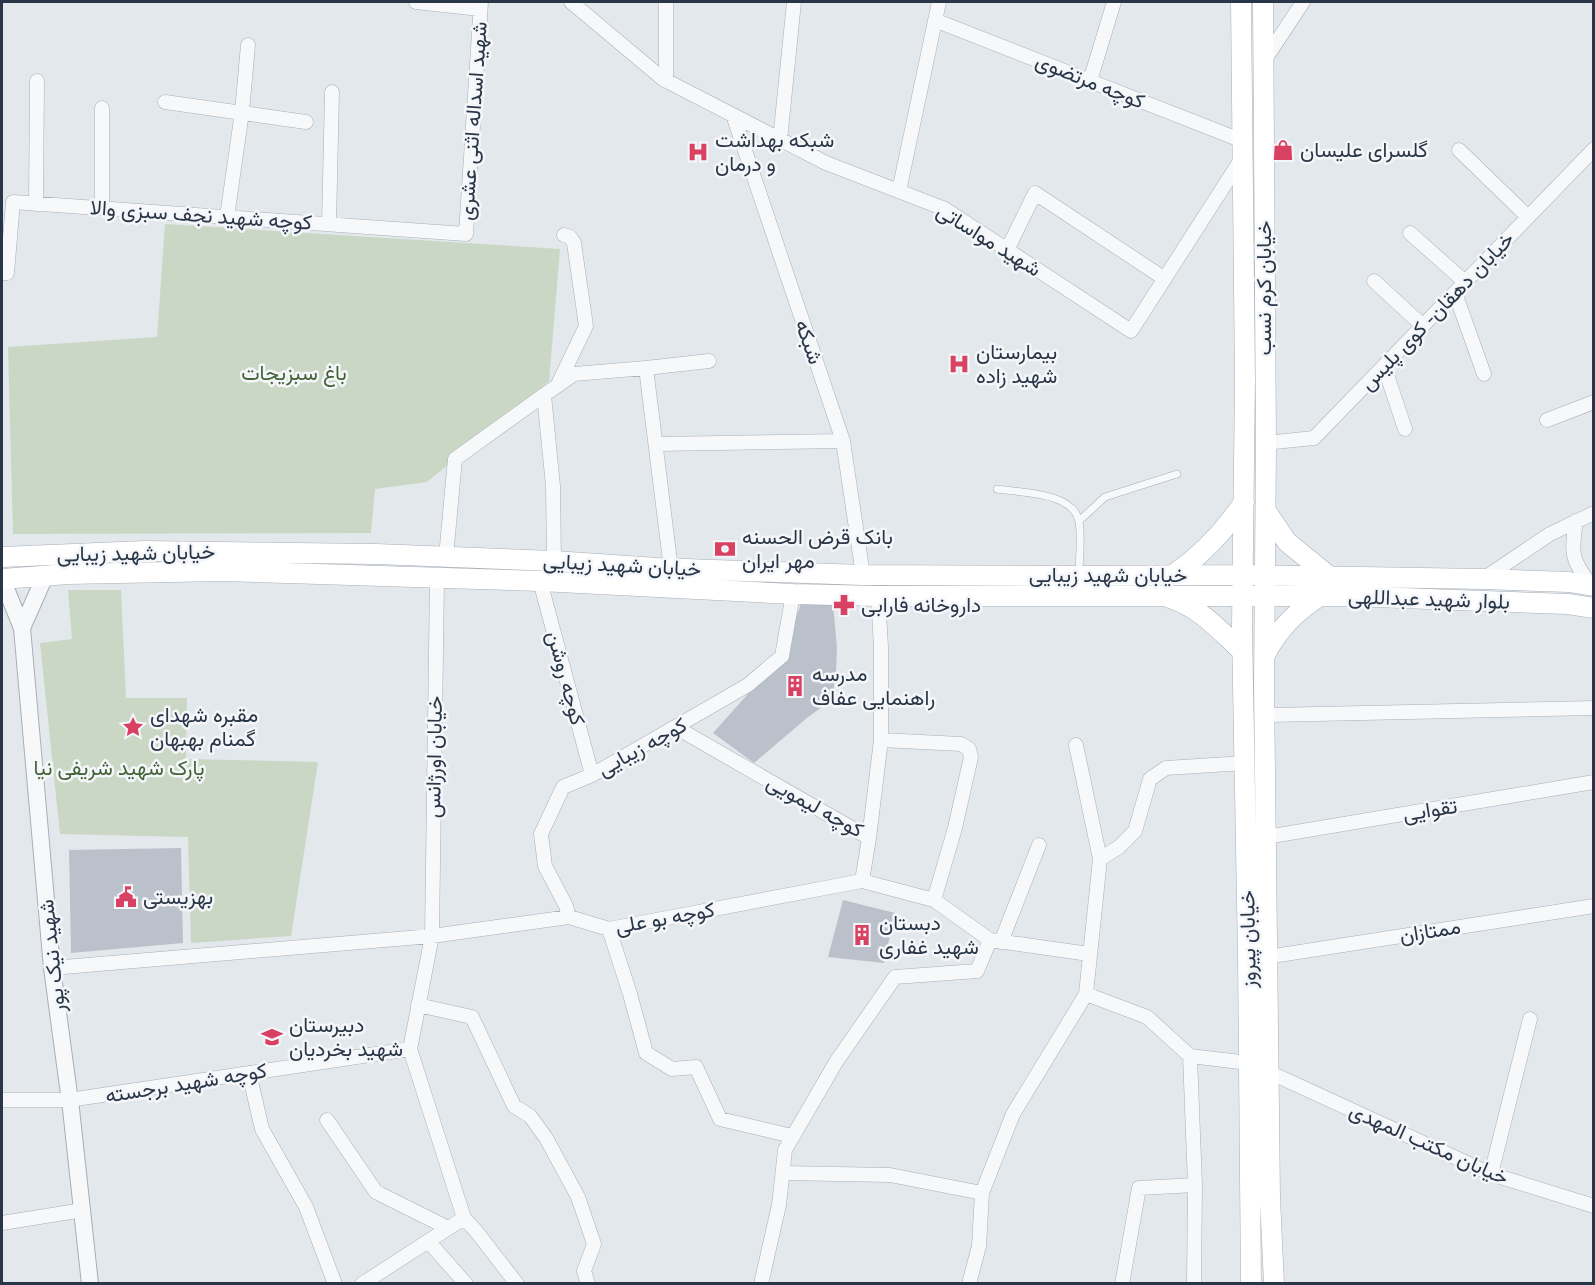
<svg xmlns="http://www.w3.org/2000/svg" width="1595" height="1285" font-family="'Public Sans',Vazirmatn,sans-serif">
  <style>
    .green { fill: #cad7c4 }
    .building { fill: #bac1cb }
    .lines { fill: none; stroke-linecap: round; stroke-linejoin: round }
    .service-casing { stroke: #a7afb7; stroke-width: 8 }
    .minor-casing { stroke: #a7afb7; stroke-width: 15 }
    .tertiary-casing { stroke: #a7afb7; stroke-width: 18 }
    .secondary-casing { stroke: #a7afb7; stroke-width: 21 }
    .service { stroke: #f7f8fa; stroke-width: 7 }
    .minor { stroke: #f7f8fa; stroke-width: 14 }
    .tertiary { stroke: #f7f8fa; stroke-width: 16 }
    .secondary { stroke: #fff; stroke-width: 20 }
    .labels { text-anchor: middle; stroke-width: 5; stroke-linejoin: round; paint-order: stroke }
    .street-label { font-size: 21px; fill: #293647; stroke: #f4f6f9 }
    .poi-label { font-size: 21px; fill: #293647; stroke: #f4f6f9; text-anchor: start }
    .park-label { font-size: 21px; fill: #426336; stroke: #f4f6f9 }
  </style>
  <rect width="100%" height="100%" fill="#e3e8ec"/>
  <path class="green" d="M165 224 560 249 549 381 427 482 375 489 371 533 13 534 8 347 157 337Z
    M68 590H121L126 698H187L186 759 318 762 291 936 191 943 188 837 60 834 40 643 72 639Z"/>
  <path class="building" d="M802 601 833 604 837 648 836 671 832 700 808 717 754 763 713 733 782 656Z
    M181 848 183 943 71 953 69 850Z
    M843 900 895 913 884 963 828 957Z"/>
  <g class="lines">
    <defs>
      <path id="service" d="M997 489C1022 493 1074 492 1079 522 1082 538 1079 558 1079 574
        M1079 521 1105 497 1177 474"/>
      <path id="minor" d="M416 2 480 9
        M571 2 663 79 826 163 945 209 1131 331 1242 158
        M666 2V81
        M937 21 1243 141
        M1264 61 1303 2
        M1090 81 1114 2
        M165 102 306 122
        M102 108V208
        M733 115 843 441 863 575
        M780 140 794 2
        M1459 150 1528 217
        M899 191 939 2
        M36 204 37 81
        M227 217 242 112 248 45
        M329 224 332 92
        M1410 233 1465 282
        M1007 250 1035 193 1165 279
        M2 273H7L13 202 466 234 481 2
        M1374 281 1423 326
        M1455 293 1484 374
        M1384 366 1405 429
        M646 368 709 361
        M559 382 586 326 574 243 570 237 564 235
        M1547 420 1594 402
        M1266 443 1314 438 1594 149
        M657 444 843 441
        M1576 521C1571 553 1571 560 1591 585
        M446 557 455 459 544 395
        M554 561 553 486 544 395 574 374 646 368 671 569
        M1483 579 1550 534 1594 513
        M540 581 592 775
        M1265 715 1594 708
        M677 728 869 838 881 740V647L878 596
        M881 740 961 744 969 749 971 757 955 828 934 900
        M1076 745 1100 859 1086 994
        M1266 837 1594 782
        M1100 859 1119 847 1135 831 1150 779 1166 768 1245 763
        M862 881 869 838
        M569 917 566 906 545 866 541 834 563 787 592 775 748 685 782 656 793 594
        M609 929 630 994 646 1053 672 1069 696 1067 720 1119 792 1136
        M1001 942 1039 845
        M1267 957 1594 906
        M52 968 432 936 569 917 609 929 862 881 934 900 990 940 1089 954
        M418 1005 472 1017 514 1106 530 1116 546 1138 578 1197 594 1244 584 1271 588 1284
        M1190 1056 1195 1185 1194 1284
        M1269 1072 1491 1174 1594 1206
        M249 1073 262 1129 306 1207 335 1284
        M2 1100H69L410 1049
        M327 1120 376 1192 448 1228
        M783 1173 890 1175 982 1193
        M1491 1174 1530 1019
        M464 1218 476 1231 517 1284
        M2 1223 83 1210
        M428 1241 466 1284
        M362 1284 464 1218 410 1049 432 936 437 579
        M761 1284 779 1205 785 1150 836 1062 895 977 977 971 990 940
        M969 1284 979 1246 982 1193 1013 1114 1086 994 1147 1017 1190 1056 1249 1063
        M1122 1284 1139 1188 1195 1185"/>
      <path id="tertiary" d="M2 579 22 628 52 968 71 1109 90 1284
        M22 628 45 576"/>
      <path id="secondary" d="M1241 2 1245 380 1242 628 1248 956 1251 1284
        M1263 2 1266 443 1264 686 1270 1198 1274 1284
        M1266 511 1287 542 1330 577
        M2 557 145 551 376 554 554 561 657 568 863 575 1079 576 1243 575 1483 579 1569 582 1594 586
        M1173 575C1202 555 1224 532 1244 502
        M2 579 68 574 222 571 540 581 793 594 878 596H1347L1568 604 1594 608
        M1170 598C1201 608 1219 630 1242 651
        M1265 655C1278 629 1297 610 1322 595"/>
    </defs>
    <use href="#service" class="service-casing"/>
    <use href="#minor" class="minor-casing"/>
    <use href="#tertiary" class="tertiary-casing"/>
    <use href="#secondary" class="secondary-casing"/>
    <use href="#service" class="service"/>
    <use href="#minor" class="minor"/>
    <use href="#tertiary" class="tertiary"/>
    <use href="#secondary" class="secondary"/>
  </g>
  <defs>
    <symbol id="shop-bare" viewBox="-9 -9 18 18"><path d="M-5-2.5h2.3a2.7 3.5 0 0 1 5.4 0H5L5.5 6h-11ZM-1.5-2.5h3a1.5 2.3 0 0 0-3 0Z" fill="#d94163" stroke="#f4f6f9" stroke-width="2.5" paint-order="stroke"/></symbol>
    <symbol id="hospital-bare" viewBox="-9 -9 18 18"><path d="M-5-5h3v3.5h4V-5h3V5h-3V1.5h-4V5h-3Z" fill="#d94163" stroke="#f4f6f9" stroke-width="2.5" paint-order="stroke"/></symbol>
    <symbol id="bank-bare" viewBox="-9 -9 18 18"><path d="M-6-4H6V4H-6ZM0-2.3a2.3 2.3 0 1 0 0 4.6a2.3 2.3 0 1 0 0-4.6Z" fill="#d94163" stroke="#f4f6f9" stroke-width="2.5" paint-order="stroke"/></symbol>
    <symbol id="pharmacy-bare" viewBox="-9 -9 18 18"><path d="M-2-6h4v4h4v4h-4v4h-4v-4h-4v-4h4Z" fill="#d94163" stroke="#f4f6f9" stroke-width="2.5" paint-order="stroke"/></symbol>
    <symbol id="building-bare" viewBox="-9 -9 18 18"><path d="M-4-6H4V6H1V3H-1V6H-4ZM-2.5-4.3h1.7v1.8h-1.7ZM.8-4.3h1.7v1.8H.8ZM-2.5-1h1.7V.8h-1.7ZM.8-1h1.7V.8H.8Z" fill="#d94163" stroke="#f4f6f9" stroke-width="2.5" paint-order="stroke"/></symbol>
    <symbol id="sight-bare" viewBox="-9 -9 18 18"><path d="M0-6L1.8-2.2L6-1.7L2.9 1.2L3.7 5.4L0 3.3L-3.7 5.4L-2.9 1.2L-6-1.7L-1.8-2.2Z" fill="#d94163" stroke="#f4f6f9" stroke-width="2.5" paint-order="stroke"/></symbol>
    <symbol id="civic-bare" viewBox="-9 -9 18 18"><path d="M-.6-6.5H3V-4.5H.6V-3L4-1V1h2V6H-6V1h2V-1L-.6-3ZM-1.2 2.5V6h2.4V2.5Z" fill="#d94163" stroke="#f4f6f9" stroke-width="2.5" paint-order="stroke"/></symbol>
    <symbol id="school-bare" viewBox="-9 -9 18 18"><path d="M0-5L7-2L0 1L-7-2ZM-4 1L0 2.5L4 1V4Q0 6-4 4Z" fill="#d94163" stroke="#f4f6f9" stroke-width="2.5" paint-order="stroke"/></symbol>
  </defs>
  <g fill-rule="evenodd">
    <use href="#shop-bare" x="1268" y="135" width="30" height="30"/>
    <use href="#hospital-bare" x="683" y="137" width="30" height="30"/>
    <use href="#hospital-bare" x="944" y="349" width="30" height="30"/>
    <use href="#bank-bare" x="710" y="534" width="30" height="30"/>
    <use href="#pharmacy-bare" x="829" y="590" width="30" height="30"/>
    <use href="#building-bare" x="780" y="671" width="30" height="30"/>
    <use href="#sight-bare" x="118" y="712" width="30" height="30"/>
    <use href="#civic-bare" x="111" y="882" width="30" height="30"/>
    <use href="#building-bare" x="847" y="920" width="30" height="30"/>
    <use href="#school-bare" x="257" y="1022" width="30" height="30"/>
  </g>
  <g class="labels">
    <g class="street-label">
      <text transform="translate(1090 81) rotate(22)" y="7">کوچه مرتضوی</text>
      <text transform="translate(473 121) rotate(-86)" y="7">شهید اسداله اثنی عشری</text>
      <text transform="translate(201 215) rotate(4)" y="7">کوچه شهید نجف سبزی والا</text>
      <text transform="translate(989 240) rotate(32)" y="7">شهید مواساتی</text>
      <text transform="translate(1264 288) rotate(-90)" y="7">خیابان کرم نسب</text>
      <text transform="translate(1437 311) rotate(-46)" y="7">خیابان دهقان - کوی پلیس</text>
      <text transform="translate(809 342) rotate(71)" y="7">شبکه</text>
      <text transform="translate(136 553) rotate(-1)" y="7">خیابان شهید زیبایی</text>
      <text transform="translate(622 565) rotate(3)" y="7">خیابان شهید زیبایی</text>
      <text x="1108" y="582">خیابان شهید زیبایی</text>
      <text transform="translate(1429 599) rotate(2)" y="7">بلوار شهید عبداللهی</text>
      <text transform="translate(566 678) rotate(75)" y="7">کوچه روشن</text>
      <text transform="translate(642 747) rotate(-29)" y="7">کوچه زیبایی</text>
      <text transform="translate(434 757) rotate(-89)" y="7">خیابان اورژانس</text>
      <text transform="translate(815 806) rotate(29)" y="7">کوچه لیمویی</text>
      <text transform="translate(1430 810) rotate(-9)" y="7">تقوایی</text>
      <text transform="translate(665 918) rotate(-10)" y="7">کوچه بو علی</text>
      <text transform="translate(1430 931) rotate(-9)" y="7">ممتازان</text>
      <text transform="translate(1248 939) rotate(-91)" y="7">خیابان پیروز</text>
      <text transform="translate(52 956) rotate(-96)" y="7">شهید نیک پور</text>
      <text transform="translate(186 1083) rotate(-9)" y="7">کوچه شهید برجسته</text>
      <text transform="translate(1429 1144) rotate(24)" y="7">خیابان مکتب المهدی</text>
    </g>
    <g class="poi-label">
      <text x="715" y="147">شبکه بهداشت<tspan x="715" dy="24">و درمان</tspan></text>
      <text x="1300" y="157">گلسرای علیسان</text>
      <text x="976" y="359">بیمارستان<tspan x="976" dy="24">شهید زاده</tspan></text>
      <text x="742" y="544">بانک قرض الحسنه<tspan x="742" dy="24">مهر ایران</tspan></text>
      <text x="861" y="612">داروخانه فارابی</text>
      <text x="812" y="681">مدرسه<tspan x="812" dy="24">راهنمایی عفاف</tspan></text>
      <text x="150" y="722">مقبره شهدای<tspan x="150" dy="24">گمنام بهبهان</tspan></text>
      <text x="143" y="904">بهزیستی</text>
      <text x="879" y="930">دبستان<tspan x="879" dy="24">شهید غفاری</tspan></text>
      <text x="289" y="1032">دبیرستان<tspan x="289" dy="24">شهید بخردیان</tspan></text>
    </g>
    <g class="park-label">
      <text x="294" y="380">باغ سبزیجات</text>
      <text x="119" y="775">پارک شهید شریفی نیا</text>
    </g>
  </g>
  <rect width="1595" height="1285" fill="none" stroke="#293647" stroke-width="6"/>
</svg>
